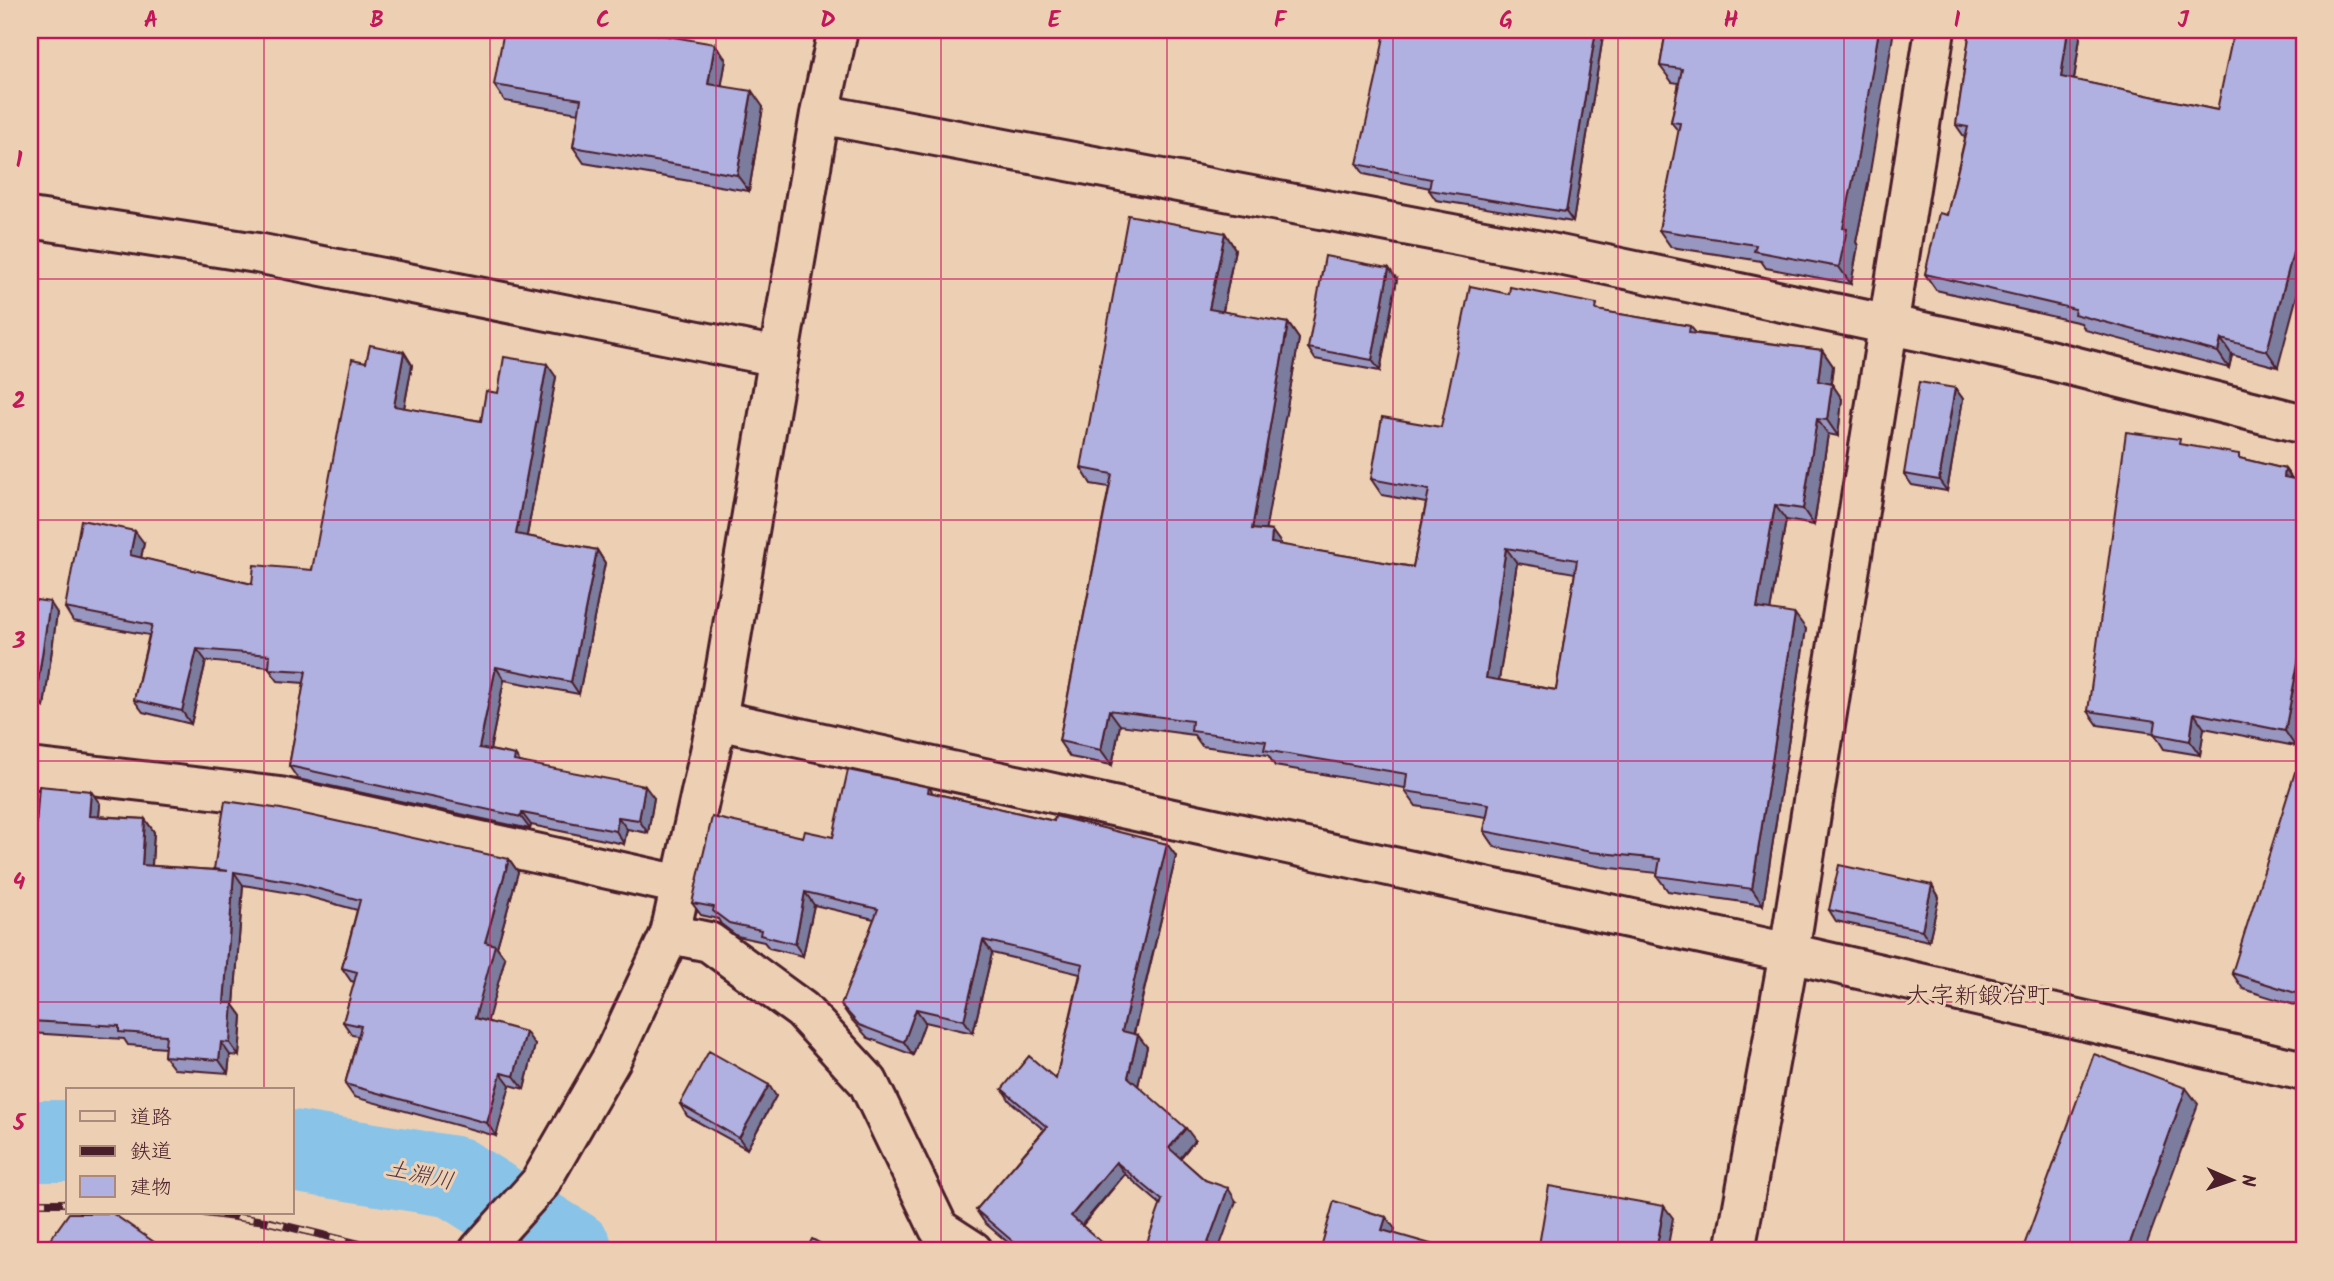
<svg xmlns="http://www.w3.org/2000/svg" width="2334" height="1281" font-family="Kalam,'Klee One',sans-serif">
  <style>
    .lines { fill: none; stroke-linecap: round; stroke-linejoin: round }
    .river { stroke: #89c4e8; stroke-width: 82 }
    .minor-casing { stroke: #4a1f2b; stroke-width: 44 }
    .tertiary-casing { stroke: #4a1f2b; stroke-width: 44 }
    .minor { stroke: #edd0b4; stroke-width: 38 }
    .tertiary { stroke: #edd0b4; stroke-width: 38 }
    .rail-casing { stroke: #4a1f2b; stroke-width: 8 }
    .rail { stroke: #edd0b4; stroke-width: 5; stroke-dasharray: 16; stroke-linecap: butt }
    .wall { fill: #9797c2; stroke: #4a1f2b; stroke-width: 2; fill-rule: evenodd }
    .shaded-wall { fill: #7b7b9e; stroke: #4a1f2b; stroke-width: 2 }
    .building { fill: #b0b0e1; stroke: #4a1f2b; stroke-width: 2; fill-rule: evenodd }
    .grid { fill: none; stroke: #c2185b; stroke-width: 2; stroke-opacity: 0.55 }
    .labels { text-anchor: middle; stroke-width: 6; stroke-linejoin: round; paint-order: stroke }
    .water-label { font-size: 23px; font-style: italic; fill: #533847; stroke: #edd0b4 }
    .quarter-label { font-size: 24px; fill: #4a1f2b; stroke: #edd0b4 }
    .neatline { fill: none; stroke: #c2185b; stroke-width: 2.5 }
    .grid-label { font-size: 23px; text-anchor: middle; font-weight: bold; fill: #c2185b }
  </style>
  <rect width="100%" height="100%" fill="#edd0b4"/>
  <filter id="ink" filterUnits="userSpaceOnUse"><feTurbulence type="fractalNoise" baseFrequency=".0143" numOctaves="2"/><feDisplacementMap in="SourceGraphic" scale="14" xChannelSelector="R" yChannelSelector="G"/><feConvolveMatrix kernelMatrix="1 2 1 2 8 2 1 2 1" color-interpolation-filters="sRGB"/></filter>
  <g filter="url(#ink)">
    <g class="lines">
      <path class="river" d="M30 1141H68
        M292 1151 454 1177 572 1251"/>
      <defs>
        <path id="minor" d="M717 720 1789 953 2304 1071
          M30 768 280 797 681 885
          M670 934 709 942 802 1010 868 1082 939 1229 973 1251"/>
        <path id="tertiary" d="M820 114 1536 250 2013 351 2304 424
          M30 218 257 253 779 357
          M479 1251 540 1183 612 1058 670 934 717 720 820 114 838 30
          M1735 1251 1789 953 1935 30"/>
      </defs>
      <use href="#minor" class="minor-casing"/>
      <use href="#tertiary" class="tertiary-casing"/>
      <use href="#minor" class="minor"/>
      <use href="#tertiary" class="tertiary"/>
      <defs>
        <path id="rail" d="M30 1203H68
          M205 1213 265 1221 388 1251"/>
      </defs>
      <use href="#rail" class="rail-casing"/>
      <use href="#rail" class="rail"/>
    </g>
    <path class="wall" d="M1604 30 1573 222 1436 200 1429 190 1430 188 1364 174 1357 164Z
      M1666 30 1869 178 1856 242 1858 246 1851 284 1766 268 1761 261 1671 247 1659 230 1679 132 1671 122 1679 83 1672 82 1660 66Z
      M1970 30H2081L2074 80 2217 110 2278 367 2232 355 2229 368 2085 330 2081 323 1936 290 1925 274 1947 215 1965 138 1956 125Z
      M715 44 726 60 721 86 763 107 749 191 584 163 573 147 579 113 505 101 494 85Z
      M1225 233 1235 249 1223 312 1288 323 1299 339 1265 530 1272 531 1282 545 1413 567 1426 503 1382 495 1371 479 1441 427 1602 311 1690 326 1696 333 1822 350 1833 366 1831 383 1842 399 1838 436 1828 434 1814 525 1786 520 1770 610 1806 629 1763 905 1668 891 1657 876 1658 873 1602 867 1495 847 1484 831 1487 817 1416 806 1405 791V788L1275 766 1268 755 1202 746 1194 735 1120 725 1112 765 1070 757 1059 741 1109 487 1091 484 1081 468ZM1517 563 1575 573 1556 690 1499 680Z
      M1397 279 1380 371 1315 359 1308 348Z
      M404 352 412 365 404 408 481 421 498 393 556 377 527 536 597 550 605 563 579 694 504 680 490 750 515 755 520 762 654 798 648 833 627 829 624 844 531 825 530 829 298 779 289 766 304 683 278 681 269 669V667L206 661 191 724 143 712 134 700 149 635 73 621 65 608 144 543 141 558 252 584 312 570 366 362Z
      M1955 388 1963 399 1947 491 1912 485 1904 474Z
      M2184 445 2285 469 2292 478 2295 746 2204 728 2200 755 2164 749 2154 733 2098 725 2088 711Z
      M30 599 57 613 44 707 30 705Z
      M2304 775V1008L2243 989 2232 973Z
      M929 787 933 793 1054 821 1167 844 1176 856 1134 1034 1147 1047 1138 1086 1195 1140 1180 1158 1205 1180 1236 1201 1160 1204 1125 1174 1082 1226 1112 1251H1018L985 1223 976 1210 1044 1130 1010 1101 1002 1089 1056 1079 1080 974 992 953 973 1033 925 1022 913 1055 868 1038 850 1018 841 1005 874 919 814 905 803 956 769 948 764 942 737 936 721 924 718 919 701 915 692 903 803 837H833Z
      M100 804 99 816 145 819 154 832 152 866 215 870 214 869 509 859 518 872 497 947 505 958 487 1021 535 1045 524 1089 510 1085 496 1136 354 1097 345 1084 358 1036 352 1035 343 1022 355 982 351 981 342 968 357 910 302 895 243 885 234 1005 242 1016 239 1056 230 1055 228 1073 174 1069 164 1056 165 1048 128 1045 124 1039 30 1033V845L35 840Z
      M1932 885 1939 897 1929 941 1836 921 1829 910Z
      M776 1096 747 1149 687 1116 680 1104Z"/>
    <path class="shaded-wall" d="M1596 30H1604L1573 222 1566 212Z
      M1879 30H1894L1869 178 1856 242 1858 246 1851 284 1839 267 1843 228Z
      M2068 30H2081L2072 93 2061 77Z
      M715 44 726 60 719 100 708 84Z
      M752 91 763 107 749 191 737 175Z
      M2304 211V269L2278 367 2267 351Z
      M1225 233 1235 249 1220 325 1209 309Z
      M1389 268 1397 279 1380 371 1372 360Z
      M1288 323 1299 339 1263 544 1252 529Z
      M2221 339 2232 355 2229 368 2218 352Z
      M1822 350 1833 366 1829 397 1818 381Z
      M404 352 412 365 402 419 394 406Z
      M547 364 556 377 525 546 516 534Z
      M1832 384 1842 399 1838 436 1827 420Z
      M1955 388 1963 399 1947 491 1939 480Z
      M1817 419 1828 434 1814 525 1803 509Z
      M2285 469 2295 484 2284 477Z
      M1775 505 1786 520 1768 623 1757 608Z
      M135 531 144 543 139 568 130 555Z
      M1272 531 1283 546 1271 543Z
      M1506 548 1517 563 1497 693 1486 678Z
      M597 550 605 563 579 694 571 682Z
      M50 602 57 613 44 707 36 695Z
      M1795 614 1806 629 1763 905 1752 889Z
      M2304 631V697L2295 746 2285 731Z
      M197 649 206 661 191 724 182 711Z
      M496 667 504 680 488 760 479 748Z
      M1109 710 1120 725 1112 765 1101 750Z
      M2194 713 2204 728 2200 755 2190 741Z
      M645 786 654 798 648 833 639 820Z
      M91 791 100 804 98 829 89 816Z
      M522 813 531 825 530 829 521 817Z
      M618 817 627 829 624 844 616 831Z
      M145 819 154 832 151 878 142 865Z
      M1167 844 1176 856 1131 1044 1122 1031Z
      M509 859 518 872 497 947 505 958 485 1031 475 1018 485 942Z
      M234 872 243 885 234 1005 242 1016 239 1056 230 1043 224 1003Z
      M1932 885 1939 897 1929 941 1922 930Z
      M805 892 814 905 803 956 795 944Z
      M983 940 992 953 973 1033 964 1020Z
      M916 1009 925 1022 913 1055 904 1042Z
      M526 1032 535 1045 524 1089 514 1076Z
      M1138 1035 1147 1047 1137 1090 1128 1077Z
      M221 1042 230 1055 228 1073 219 1060Z
      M501 1073 510 1085 496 1136 487 1123Z
      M769 1085 776 1096 747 1149 739 1138Z
      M2186 1088 2198 1104 2144 1251H2127Z
      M1186 1128 1195 1140 1178 1161 1169 1148Z
      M1116 1162 1125 1174 1079 1228 1071 1216Z
      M1228 1188 1236 1201 1218 1251H1205Z
      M1664 1206 1673 1218 1667 1251H1656Z
      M1386 1217 1395 1229 1391 1242 1382 1230Z
      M1047 1244 1052 1251H1041Z"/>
    <path class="building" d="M504 30H632L715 44 708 84 752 91 737 175 573 147 581 99 494 85Z
      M1385 30H1596L1566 212 1429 190 1431 179 1357 164 1377 75Z
      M1666 30H1879L1857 161 1843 228 1847 229 1839 267 1754 251 1756 245 1659 230 1680 123 1671 122 1682 69 1660 66Z
      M1970 30H2068L2061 77 2217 110 2234 30H2304V211L2267 351 2221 339 2218 352 2074 314 2075 309 1925 274 1939 213 1947 215 1968 127 1956 125Z
      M1128 215 1225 233 1209 309 1288 323 1252 529 1272 531 1271 543 1413 567 1429 490 1371 479 1382 417 1441 427 1470 286 1509 294 1510 287 1597 304 1596 310 1690 326 1689 333 1822 350 1818 381 1832 384 1827 420 1817 419 1803 509 1775 505 1757 608 1795 614 1752 889 1657 876 1660 859 1591 852 1484 831 1489 804 1405 791 1407 774 1264 750 1266 741 1191 731 1192 721 1109 710 1101 750 1059 741 1112 474 1081 468ZM1506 548 1577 560 1556 690 1486 678Z
      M1325 256 1389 268 1372 360 1308 348Z
      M370 345 404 352 394 406 481 421 486 391 498 393 504 357 547 364 516 534 597 550 571 682 496 667 479 748 515 755 514 761 645 786 639 820 618 817 616 831 522 813 521 817 289 766 306 671 269 669 270 655 197 649 182 711 134 700 152 625 65 608 81 520 135 531 130 555 252 584 254 565 312 570 352 359 366 362Z
      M1919 382 1955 388 1939 480 1904 474Z
      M2126 432 2180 439 2179 444 2239 454V458L2285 469 2284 477 2304 481V631L2285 731 2194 713 2190 741 2154 734 2156 721 2088 711Z
      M30 599 50 602 36 695H30Z
      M848 770 929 787 928 792 1054 821 1055 816 1167 844 1122 1031 1138 1035 1128 1077 1186 1128 1169 1148 1205 1180 1228 1188 1205 1251H1144L1162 1200 1116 1162 1071 1216 1112 1251H1056L1047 1244 1041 1251H1024L976 1210 1047 1127 1002 1089 1029 1056 1056 1079 1083 964 983 940 964 1020 916 1009 904 1042 859 1025 841 1005 878 909 805 892 795 944 760 935 761 930 729 923 713 911 714 907 692 903 712 817 803 837 805 831 833 837Z
      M2295 772 2304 775V989L2302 995 2232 973Z
      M39 786 91 791 89 816 145 819 142 865 228 871 214 869 225 801 281 809 509 859 485 942 495 945 475 1018 526 1032 514 1076 501 1073 487 1123 345 1084 361 1026 343 1022 357 972 342 968 360 900 293 882 234 872 224 1003H233L230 1043 221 1042 219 1060 164 1056 166 1035 119 1032V1026L30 1021V840H35Z
      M1839 865 1932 885 1922 930 1829 910Z
      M709 1051 769 1085 739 1138 680 1104Z
      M2094 1054 2186 1088 2127 1251H2022Z
      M1549 1186 1664 1206 1656 1251H1538Z
      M1334 1201 1386 1217 1382 1230 1455 1251H1320Z
      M69 1213H112L167 1251H42Z
      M812 1239 834 1251H806Z"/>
  </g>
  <path class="grid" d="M264 30V1090M490 30V1251M716 30V1251M941 30V1251M1167 30V1251M1393 30V1251M1618 30V1251M1844 30V1251M2070 30V1251M30 279H2304M30 520H2304M30 761H2304M30 1002H2304M264 1213V1251"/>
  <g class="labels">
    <g class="water-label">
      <text transform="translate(420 1174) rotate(12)" y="8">土淵川</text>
    </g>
    <g class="quarter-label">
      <text x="1978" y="1003">大字新鍛冶町</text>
    </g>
  </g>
  <rect width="2334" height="1281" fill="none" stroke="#edd0b4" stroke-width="77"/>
  <rect x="66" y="1088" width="228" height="126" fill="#edd0b4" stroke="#ac897d" stroke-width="2"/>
  <rect x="80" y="1111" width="35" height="10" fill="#edd0b4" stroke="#ac897d" stroke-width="2"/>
  <text x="130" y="1124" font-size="21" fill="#4a1f2b">道路</text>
  <rect x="80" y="1146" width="35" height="10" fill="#4a1f2b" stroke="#ac897d" stroke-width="2"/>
  <text x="130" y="1158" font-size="21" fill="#4a1f2b">鉄道</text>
  <rect x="80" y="1176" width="35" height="21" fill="#b0b0e1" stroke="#ac897d" stroke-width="2"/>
  <text x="130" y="1194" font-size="21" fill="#4a1f2b">建物</text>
  <g transform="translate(2232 1180) rotate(92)" stroke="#edd0b4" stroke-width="5" paint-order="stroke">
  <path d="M0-5L12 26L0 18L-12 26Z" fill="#4a1f2b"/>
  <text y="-10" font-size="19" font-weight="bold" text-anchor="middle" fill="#4a1f2b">N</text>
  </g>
  <rect x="38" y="38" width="2258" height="1204" class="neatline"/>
  <g class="grid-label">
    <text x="151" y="27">A</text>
    <text x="377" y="27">B</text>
    <text x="603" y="27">C</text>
    <text x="828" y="27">D</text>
    <text x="1054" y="27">E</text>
    <text x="1280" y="27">F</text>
    <text x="1506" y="27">G</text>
    <text x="1731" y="27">H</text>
    <text x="1957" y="27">I</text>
    <text x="2183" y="27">J</text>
    <text x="19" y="167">1</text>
    <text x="19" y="408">2</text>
    <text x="19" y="648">3</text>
    <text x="19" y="889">4</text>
    <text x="19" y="1130">5</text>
  </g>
</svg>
